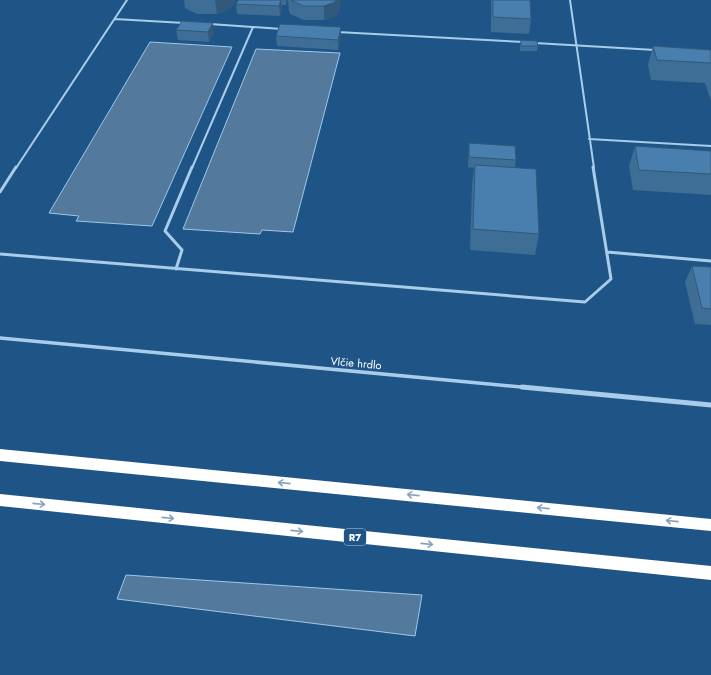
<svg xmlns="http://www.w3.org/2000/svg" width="711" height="675" font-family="Jost,sans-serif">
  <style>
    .water { fill: #53799c; stroke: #9cc8eb }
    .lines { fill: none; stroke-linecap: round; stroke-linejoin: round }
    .service-far1 { stroke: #a8ccea; stroke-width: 2 }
    .service { stroke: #a8ccea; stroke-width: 3 }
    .minor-far1 { stroke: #a8ccea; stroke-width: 3.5 }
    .minor { stroke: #a8ccea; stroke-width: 5 }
    .motorway { fill: #fff; fill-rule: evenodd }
    .wall { fill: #3e6d96 }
    .shaded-wall { fill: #32597a }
    .building { fill: #487fae; stroke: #32597a }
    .oneway { stroke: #84a2bc }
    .labels { text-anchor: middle; stroke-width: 3.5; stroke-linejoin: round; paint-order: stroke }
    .shield { fill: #1f5586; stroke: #bcccdb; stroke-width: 1 }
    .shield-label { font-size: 10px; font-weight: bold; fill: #fff }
    .street-label { font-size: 11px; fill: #fff; stroke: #1f5586 }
  </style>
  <rect width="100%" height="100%" fill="#1f5586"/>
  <path class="water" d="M150 42 232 47 152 226 76 221 79 216 49 213Z
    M256 49 340 53 293 232 262 230 260 234 183 229Z
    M126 575 422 595 415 636 117 599Z"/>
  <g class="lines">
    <path class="service-far1" d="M570 0 594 168
      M115 19 184 23
      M210 24 282 29
      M337 32 524 42
      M535 43 655 50
      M589 139 711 146
      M16 168 127 0
      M192 168 253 27"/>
    <path class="service" d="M0 192 16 167
      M607 252 711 261
      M0 254 585 302 611 279 593 167
      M176 269 182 250 165 231 192 167"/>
    <path class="minor-far1" d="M0 338 532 388"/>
    <path class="minor" d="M522 387 711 405"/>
    <path class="motorway" d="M0 449 711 519V531L0 461Z
      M0 494 711 566V580L0 506Z"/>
  </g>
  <path class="wall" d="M184 0H235V1L234 4 228 10 217 14H197L185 8Z
    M238 0H288L286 5H282V9L280 16 237 14 236 4Z
    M288 0H340V10L335 16 324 20H304L290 14 289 11Z
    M491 0H530L531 19 529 34 491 32Z
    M176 30 214 32 209 42 178 40Z
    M276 36 341 37 338 50 277 46Z
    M521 40 538 46 537 51H520V45Z
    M653 46 711 50V101L705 83 651 80 648 65Z
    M469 143 516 160 515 167 539 234 535 255 470 250 472 185 474 168 468 167Z
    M635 146 711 151V195L633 190 629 166Z
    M692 266 711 267V325L695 324 685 282Z"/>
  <path class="shaded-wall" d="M215 0H235V1L234 4 228 10 217 14Z
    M281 0 282 9 280 16 279 6Z
    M286 0H288L286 5Z
    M336 0H340V10L335 16 324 20V6Z
    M213 23 214 32 209 42 208 32Z
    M341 27V37L338 50V40Z"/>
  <path class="building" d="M238 0H281L279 6 236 4Z
    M291 0H336L335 2 324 6H303Z
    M493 0H530L531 19 493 17Z
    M182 21 213 23 208 32 176 30Z
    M280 24 341 27 338 40 276 36Z
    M521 40 537 41 538 46H521Z
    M653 46 711 50V63L657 60Z
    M469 143 515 146 516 160 469 157Z
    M635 146 711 151V174L639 170Z
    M475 165 536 169 539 234 473 229Z
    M692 266 711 267V309L702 308Z"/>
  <defs><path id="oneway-shaft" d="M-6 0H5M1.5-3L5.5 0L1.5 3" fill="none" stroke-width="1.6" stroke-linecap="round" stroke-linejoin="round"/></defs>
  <g class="oneway">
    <use href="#oneway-shaft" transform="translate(284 483) rotate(-174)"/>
    <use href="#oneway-shaft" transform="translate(413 495) rotate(-174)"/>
    <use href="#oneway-shaft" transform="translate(39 504) rotate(6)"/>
    <use href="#oneway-shaft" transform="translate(543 508) rotate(-174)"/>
    <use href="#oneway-shaft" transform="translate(168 518) rotate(6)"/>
    <use href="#oneway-shaft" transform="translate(672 521) rotate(-174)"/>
    <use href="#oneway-shaft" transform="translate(297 531) rotate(6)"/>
    <use href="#oneway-shaft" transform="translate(427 544) rotate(6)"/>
  </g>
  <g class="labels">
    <rect class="shield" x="344" y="529" width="22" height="16" rx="3"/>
    <g class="shield-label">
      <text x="355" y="541">R7</text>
    </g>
    <g class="street-label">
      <text transform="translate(356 363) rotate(5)" y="4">Vlčie hrdlo</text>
    </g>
  </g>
</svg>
